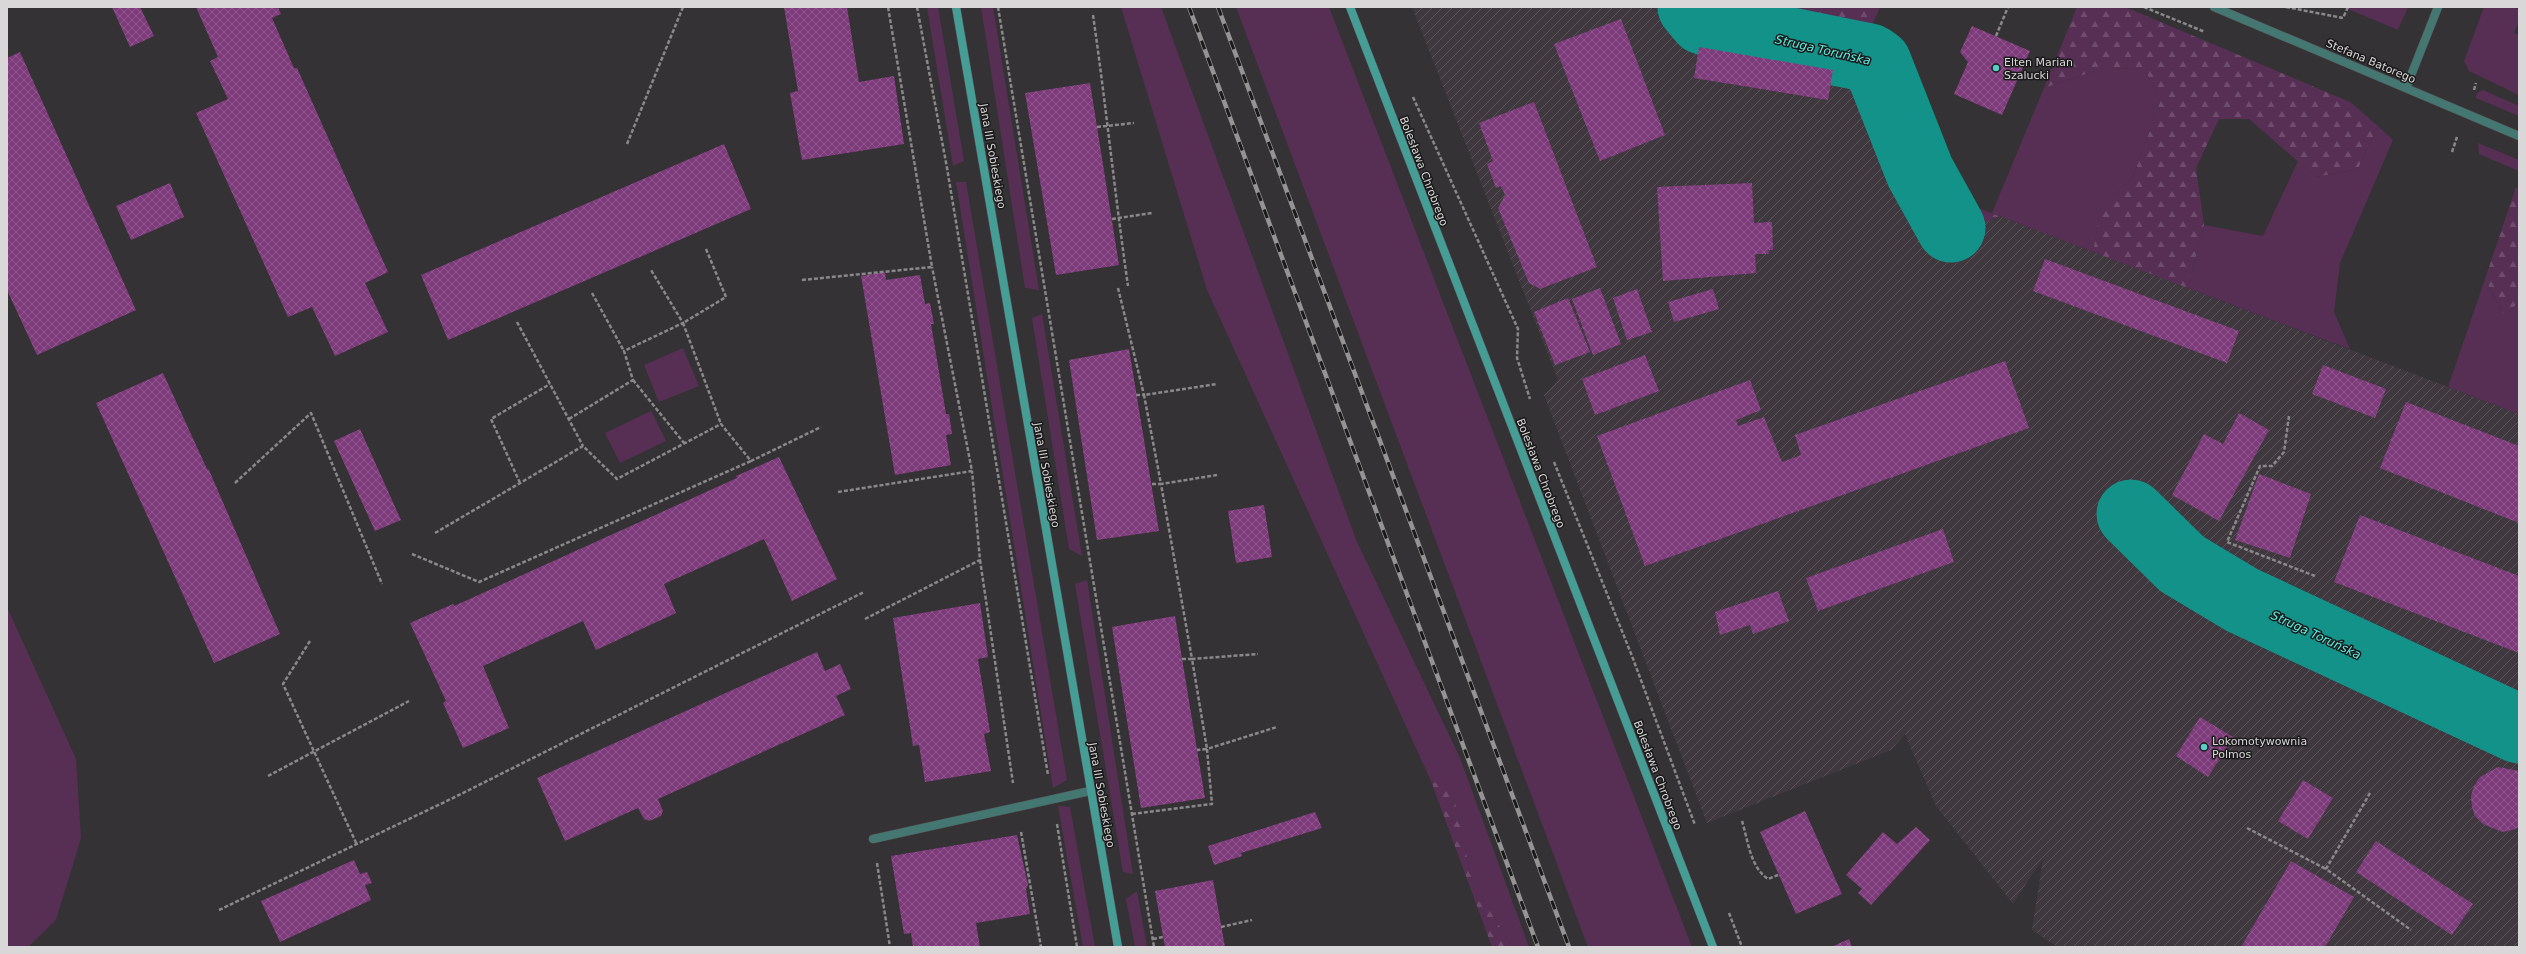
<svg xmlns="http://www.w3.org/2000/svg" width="2526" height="954" font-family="'DejaVu Sans',sans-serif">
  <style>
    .industrial { fill: url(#industrial-furrows) }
    .green { fill: #572f55 }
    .forest { fill: url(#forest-firs) }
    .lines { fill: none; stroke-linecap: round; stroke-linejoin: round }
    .river { stroke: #139289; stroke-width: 69 }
    .building { fill: url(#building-cross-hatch) }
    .lane-casing { stroke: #525052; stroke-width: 9 }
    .street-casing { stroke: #525052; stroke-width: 9 }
    .secondary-casing { stroke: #525052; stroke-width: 9 }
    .path { stroke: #8a888a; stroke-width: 2.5; stroke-dasharray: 4 2; stroke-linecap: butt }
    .lane { stroke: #447772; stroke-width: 8 }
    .street { stroke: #447772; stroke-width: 8 }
    .secondary { stroke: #459d95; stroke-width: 8 }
    .rail-casing { stroke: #959394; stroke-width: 4.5 }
    .rail { stroke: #1b1a1b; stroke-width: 3; stroke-dasharray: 9; stroke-linecap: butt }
    .poi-dot { fill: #56cec3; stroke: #1b1a1b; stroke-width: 1.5 }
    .labels { text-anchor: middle; stroke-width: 3; stroke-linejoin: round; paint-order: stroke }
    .street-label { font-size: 11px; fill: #d9d7d8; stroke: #1b1a1b }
    .poi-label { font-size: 11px; fill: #d9d7d8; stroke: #1b1a1b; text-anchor: start }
    .water-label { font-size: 12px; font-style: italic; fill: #5fefe3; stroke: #1b1a1b }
  </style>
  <defs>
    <pattern id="industrial-furrows" width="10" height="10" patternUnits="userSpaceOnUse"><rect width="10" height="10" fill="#3f383f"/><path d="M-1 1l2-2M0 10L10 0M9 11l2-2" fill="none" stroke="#5a545a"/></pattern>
    <pattern id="forest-firs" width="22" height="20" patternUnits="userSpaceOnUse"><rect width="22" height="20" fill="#572f55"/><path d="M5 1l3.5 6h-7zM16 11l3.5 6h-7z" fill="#6f4c6d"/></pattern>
    <pattern id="building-cross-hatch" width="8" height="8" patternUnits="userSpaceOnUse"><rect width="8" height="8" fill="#7e3b7b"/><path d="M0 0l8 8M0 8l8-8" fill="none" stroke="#90578d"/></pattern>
  </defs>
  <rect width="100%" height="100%" fill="#343234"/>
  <path class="industrial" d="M1412 7H1641L1671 10 1699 47 1833 70 1876 86 1951 239 1999 216 2519 414V947H2057L2032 930 2043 858 2013 904 1936 806 1905 734 1891 750 1707 823 1544 395 1558 380Z"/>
  <path class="green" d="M927 7H938L964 161 953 166Z
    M981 7H993L1039 290 1025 288Z
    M1121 7H1161L1357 542 1460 758 1529 947H1512L1472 880 1452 790 1431 781 1207 290Z
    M1236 7H1329L1692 947H1588Z
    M2349 7H2408L2398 30 2348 9Z
    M2484 7H2513L2519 10V21L2514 33 2519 35V95L2469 71 2464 61Z
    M2104 68 2145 69 2160 102 2133 177 2101 207 2093 252 1992 213 2044 88Z
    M2483 90 2519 106V116L2476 98 2477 93Z
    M2378 126 2393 140 2340 263 2334 312 2350 349 2188 288 2204 225 2263 236 2298 161 2316 177 2358 169Z
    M2478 143 2519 160V171L2479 154Z
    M956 182H966L1067 780 1053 788Z
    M2485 279 2502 313 2519 303V414L2448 387Z
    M1042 314 1082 556 1069 549 1032 318Z
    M683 348 699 386 659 402 644 365Z
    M651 411 666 441 620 463 605 433Z
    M1087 580 1133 874 1123 872 1075 584Z
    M7 607 76 759 81 838 56 920 28 947H7Z
    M1058 806 1070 807 1095 947H1083Z
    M1137 891 1147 947H1135L1126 899Z"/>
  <path class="forest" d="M1669 7H1880L1869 33 1903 50 1931 169 1960 201 1999 216 1951 239 1876 86 1833 70 1699 47Z
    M2077 7H2125L2350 102 2378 126 2358 169 2316 177 2249 119H2219L2196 168 2204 225 2188 288 2093 252 2101 207 2133 177 2160 102 2145 69 2104 68 2044 88Z
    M2516 187 2519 190V303L2503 314 2485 279Z
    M1431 781 1452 789 1472 880 1512 947H1492Z"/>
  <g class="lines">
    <path class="river" d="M1692 7 1703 20 1736 31 1870 58 1877 63 1920 172 1951 228
      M2131 514 2182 564 2242 600 2519 729"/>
  </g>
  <path class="building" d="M112 7H140L154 36 130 47Z
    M196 7H278L281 14 272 18 294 68H297L388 272 365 283 388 332 335 356 312 307 288 317 196 113 228 99 210 61 218 57Z
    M784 7H847L859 82 894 76 904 144 802 160 790 93 798 91Z
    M1621 19 1665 135 1600 161 1554 44Z
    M1972 26 2030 51 2002 115 1954 94 1968 62 1960 52Z
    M1699 47 1833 70 1828 100 1694 78Z
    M20 52 136 310 37 355 7 290V58Z
    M1090 83 1119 265 1056 275 1025 93Z
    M1534 102 1597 267 1540 289 1529 283 1498 208 1505 195 1501 186 1496 188 1487 164 1493 161 1479 123Z
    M724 144 751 209 448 340 421 275Z
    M170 183 184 217 131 240 116 206Z
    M1752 183 1754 223 1772 222 1773 250H1768L1769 254H1755L1756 273 1663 281 1657 187Z
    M2045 259 2239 331 2227 363 2033 291Z
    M885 272 886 280 920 275 925 304 930 303 934 324H931L946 414H949L952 434 946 435 951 465 895 475 861 276Z
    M1600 288 1621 344 1593 355 1572 299Z
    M1637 289 1652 332 1627 340 1613 298Z
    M1713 289 1719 309 1674 322 1668 302Z
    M1568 298 1590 352 1555 365 1534 312Z
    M1129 349 1159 531 1097 540 1069 360Z
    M1645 355 1659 391 1595 415 1582 379Z
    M2005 361 2029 428 1645 566 1597 436 1750 380 1761 410 1736 420 1738 426 1764 417 1782 462 1801 455 1795 435Z
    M2323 365 2386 389 2375 418 2312 394Z
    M163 373 207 469 209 470 280 634 214 663 96 403Z
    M2406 402 2519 446V523L2380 468Z
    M2239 413 2269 430 2219 521 2172 495 2204 434 2223 444Z
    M360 429 401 520 375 531 334 441Z
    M779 457 837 579 792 601 764 539 664 584 676 613 596 650 583 621 483 666 509 728 463 748 443 703 446 701 410 623 453 604 454 606 737 478 736 476Z
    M2259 474 2311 494 2290 558 2235 540Z
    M1264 505 1272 557 1236 563 1228 511Z
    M2360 515 2519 576V653L2334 582Z
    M1943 529 1954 562 1818 611 1806 578Z
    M1778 591 1789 621 1753 634 1750 625 1720 635 1715 612Z
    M980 603 988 657 978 659 990 732 984 734 991 771 925 782 919 745 913 746 893 618Z
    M1175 616 1205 798 1141 808 1112 627Z
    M817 652 825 671 840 664 851 689 836 696 845 715 658 799 663 811 661 816 649 821 644 819 638 808 565 841 537 778Z
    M2200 717 2233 737 2208 777 2176 756Z
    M2498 767 2519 771V827L2513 830 2502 832 2483 824 2475 816 2472 807 2471 796 2474 786 2480 777Z
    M2303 780 2333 798 2308 839 2278 821Z
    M1805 811 1842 894 1796 914 1760 832Z
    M1315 812 1322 828 1241 853 1242 856 1214 865 1208 846Z
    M1916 827 1930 840 1871 905 1858 893 1862 889 1846 875 1883 832 1897 844Z
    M1017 835 1028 885 1026 889 1030 914 976 923 980 947H913L911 933 904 934 891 856Z
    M2376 841 2473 904 2452 935 2356 872Z
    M354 860 360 874 367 872 372 883 365 885 371 900 280 942 261 901Z
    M2291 861 2354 897 2325 947H2241Z
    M1213 880 1225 947H1165L1155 891Z
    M1849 939 1852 947H1831Z"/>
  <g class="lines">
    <defs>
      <path id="lane" d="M873 839 1090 791"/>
      <path id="street" d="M2214 7 2519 136
        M2406 88 2438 7"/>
      <path id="secondary" d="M956 7 1118 947
        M1350 7 1713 947"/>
    </defs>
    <use href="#lane" class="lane-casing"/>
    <use href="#street" class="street-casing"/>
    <use href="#secondary" class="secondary-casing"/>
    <path class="path" d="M917 7 947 168 1048 775
      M998 7 1154 947
      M2144 7 2205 32
      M2286 7 2343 18 2348 7
      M1093 15C1106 105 1115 196 1128 286
      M1996 36 2008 7
      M2474 90 2476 83
      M1413 97 1518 329 1517 358 1530 399
      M1097 127 1134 123
      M627 144 683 7
      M2452 152 2457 137
      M1112 219 1152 213
      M706 249 726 297 683 323 721 424
      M802 280 932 267 888 7
      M1118 288 1144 395H1136
      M592 293 624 351
      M517 322 583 446
      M633 380 684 443
      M2289 416 2284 452 2272 466H2260L2227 542 2315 576
      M569 419 633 380 624 351 683 323 651 270
      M1554 462 1632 656 1695 825
      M1217 475 1161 484 1192 659 1258 654
      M235 483 311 413 382 584
      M520 483 491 419 550 384
      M1152 484H1161L1144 395 1217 384
      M838 492 972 471 932 267
      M435 533 583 446 617 479 721 424 751 461 821 427
      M412 554 479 582 751 461
      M980 560 1013 783
      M865 619 980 560 972 471
      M310 641 283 684 357 845
      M1182 659H1192L1207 749 1197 750
      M268 776 409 701
      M2370 793 2326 869 2411 930
      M1132 814 1212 804 1207 749 1277 727
      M1742 821C1748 840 1750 867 1768 879L1778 875
      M1057 824 1077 947
      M2247 828 2326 869
      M1021 832 1041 947
      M877 863 890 947
      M219 910 455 797 864 592
      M1729 913 1742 947
      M1221 927 1252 920
      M1153 939 1163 937"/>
    <use href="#lane" class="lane"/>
    <use href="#street" class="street"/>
    <use href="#secondary" class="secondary"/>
    <defs>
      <path id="rail" d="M1189 7 1538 947
        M1218 7 1569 947"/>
    </defs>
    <use href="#rail" class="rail-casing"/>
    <use href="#rail" class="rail"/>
  </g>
  <g class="poi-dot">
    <circle cx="1996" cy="68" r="4"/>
    <circle cx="2204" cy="747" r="4"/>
  </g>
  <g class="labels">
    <g class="street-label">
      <text transform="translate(2371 61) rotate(23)" y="4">Stefana Batorego</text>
      <text transform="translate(993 156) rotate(80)" y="4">Jana III Sobieskiego</text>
      <text transform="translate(1424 171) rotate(69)" y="4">Bolesława Chrobrego</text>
      <text transform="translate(1541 473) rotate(69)" y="4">Bolesława Chrobrego</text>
      <text transform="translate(1047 475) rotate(80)" y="4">Jana III Sobieskiego</text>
      <text transform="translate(1658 775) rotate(69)" y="4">Bolesława Chrobrego</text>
      <text transform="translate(1102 795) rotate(80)" y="4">Jana III Sobieskiego</text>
    </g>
    <g class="poi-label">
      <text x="2004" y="66">Elten Marian<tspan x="2004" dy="13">Szalucki</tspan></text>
      <text x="2212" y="745">Lokomotywownia<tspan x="2212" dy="13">Polmos</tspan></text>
    </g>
    <g class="water-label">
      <text transform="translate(1823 50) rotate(13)" y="4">Struga Toruńska</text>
      <text transform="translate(2316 635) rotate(25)" y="4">Struga Toruńska</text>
    </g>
  </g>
  <rect width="2526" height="954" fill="none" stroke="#d9d7d8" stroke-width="16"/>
</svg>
